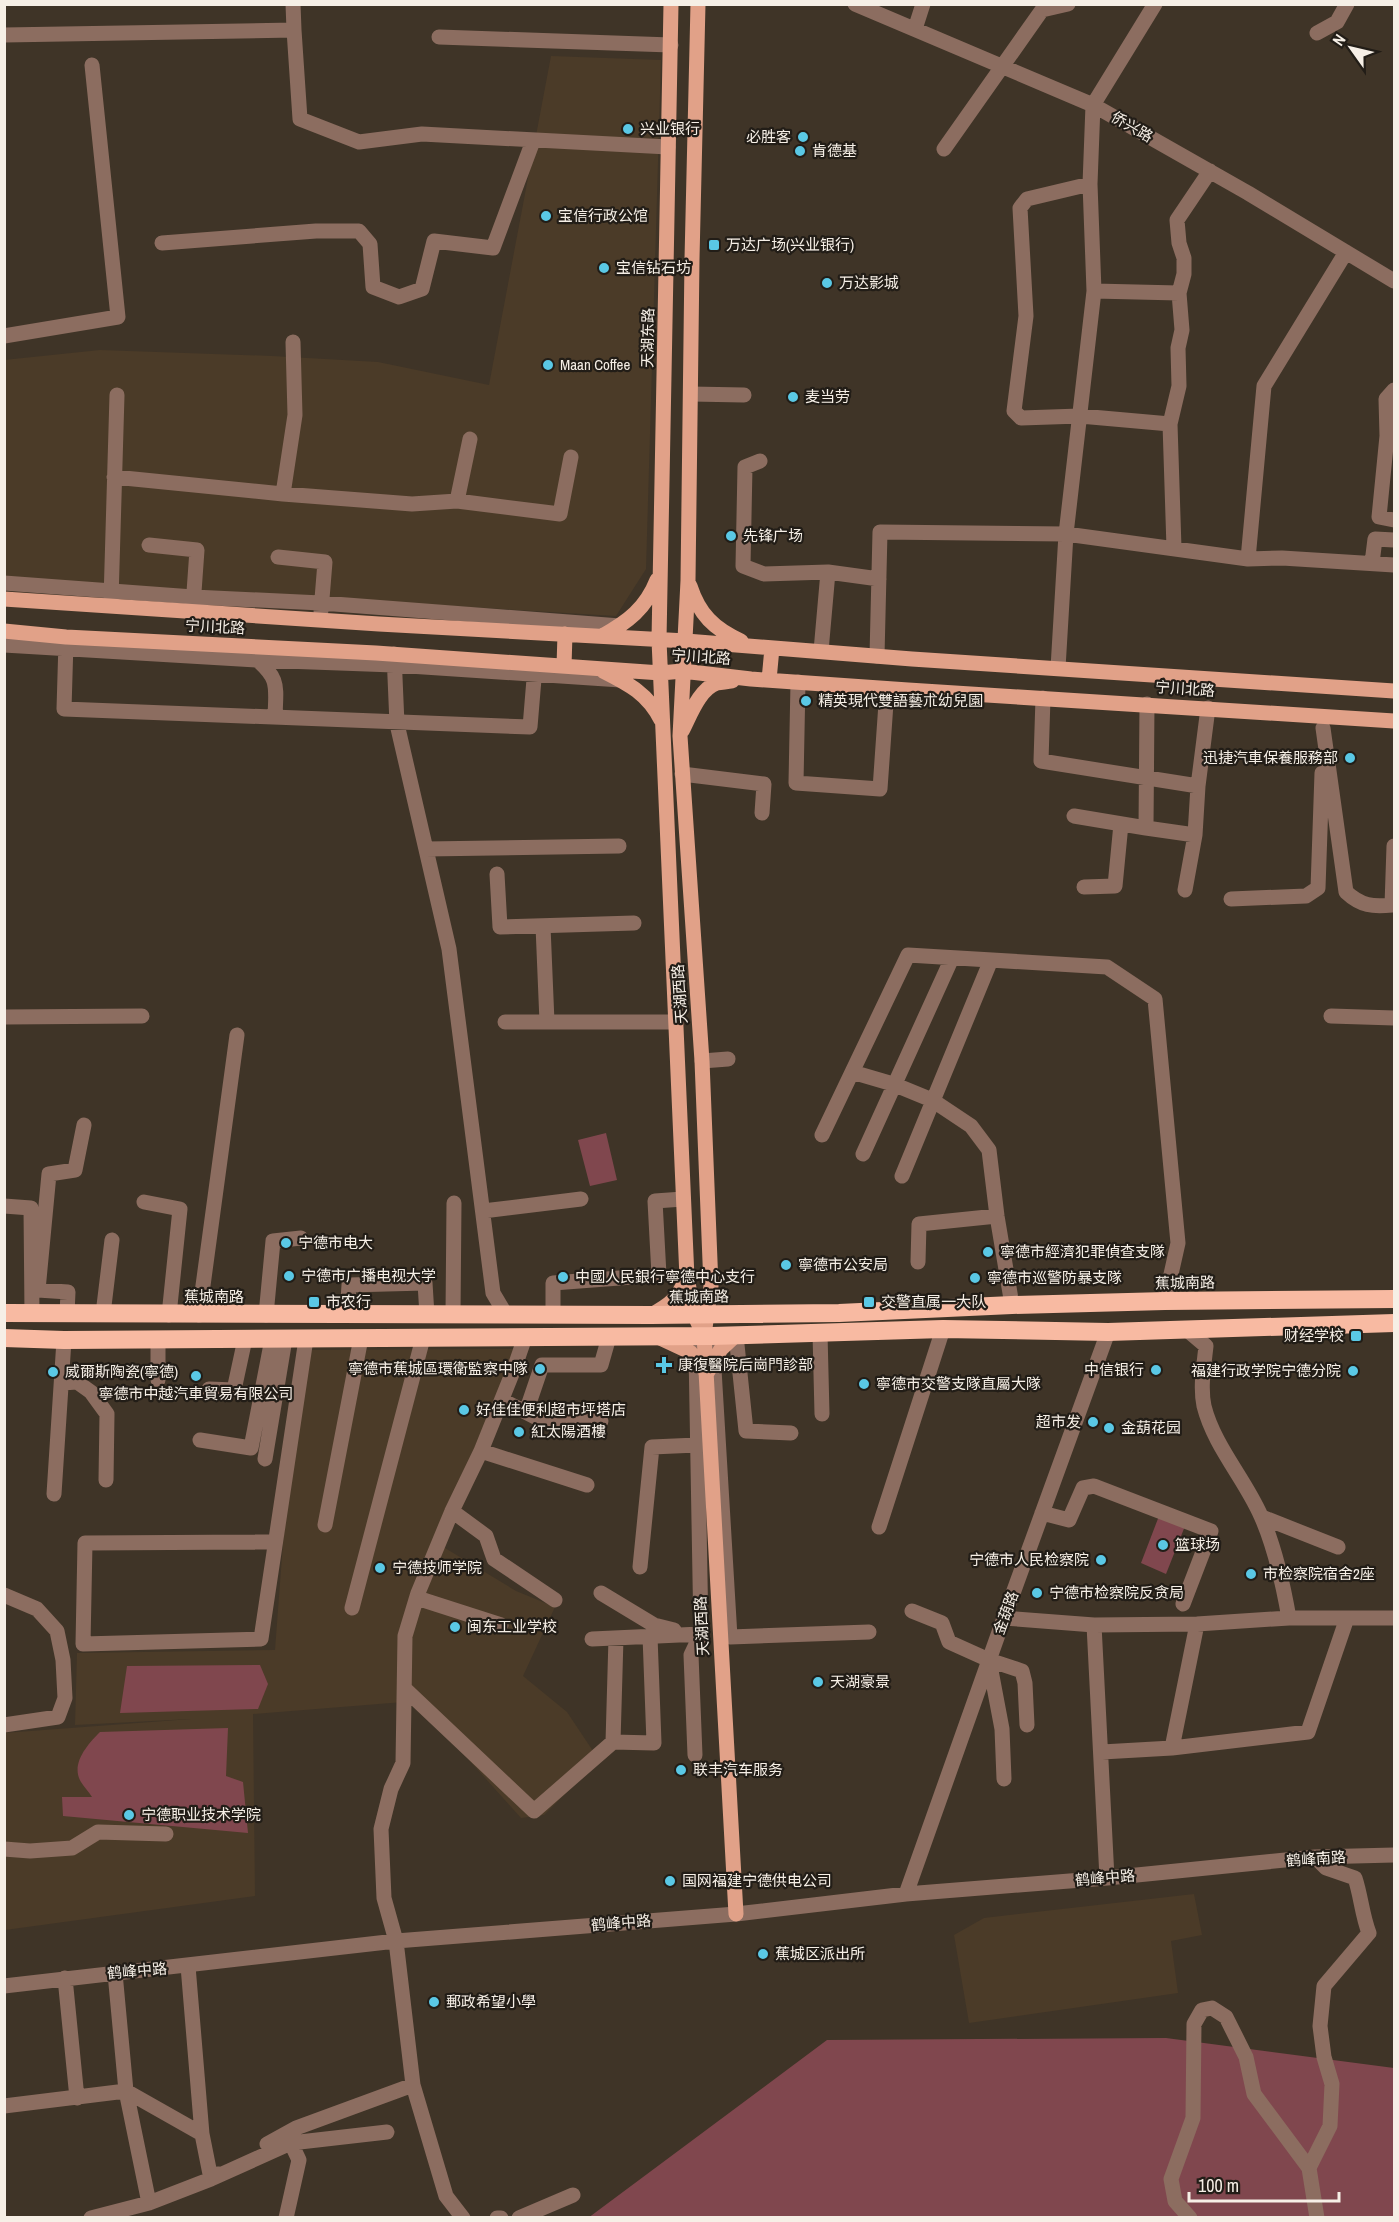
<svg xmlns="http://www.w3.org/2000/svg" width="1399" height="2222" font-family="'Archivo Narrow','Noto Sans SC',sans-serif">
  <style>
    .built { fill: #4b3b28 }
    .green { fill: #80474e }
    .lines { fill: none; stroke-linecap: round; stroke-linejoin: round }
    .minor { stroke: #8c6d60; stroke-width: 15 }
    .major { stroke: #e1a188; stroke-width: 15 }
    .highway { stroke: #f8baa2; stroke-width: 18 }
    .poi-dot { fill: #5ac8e5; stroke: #221d17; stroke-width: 2 }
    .labels { text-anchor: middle; stroke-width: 4.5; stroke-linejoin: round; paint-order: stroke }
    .street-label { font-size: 15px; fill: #f6efe6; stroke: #221d17 }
    .poi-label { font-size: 15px; fill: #f6efe6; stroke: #221d17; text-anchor: start }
  </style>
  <rect width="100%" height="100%" fill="#3f3427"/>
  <path class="built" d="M551 56 661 60 646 569 616 616 5 579 4 360 100 350 272 356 378 362 489 385Z
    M529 1349 452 1511 440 1545 516 1591 555 1607 523 1676 567 1712 599 1760 544 1815 521 1818 416 1701 253 1714 255 1896 5 1930 4 1733 191 1719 75 1725 77 1653 275 1650 283 1543 305 1350Z
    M1194 1894 1202 1935 1171 1941 1178 1993 969 2023 954 1935 984 1918Z"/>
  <path class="green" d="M606 1133 617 1180 590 1186 578 1140Z
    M1159 1516 1185 1526 1166 1574 1141 1563Z
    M260 1665 268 1684 258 1709 120 1713 127 1666Z
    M228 1728 226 1776 243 1782 248 1833 63 1816 62 1797H92C89 1792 84 1787 81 1782 70 1764 88 1744 100 1732Z
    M1166 2038 1394 2068V2217L588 2218 827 2040Z"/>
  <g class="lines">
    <path class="minor" d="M855 4 1093 105 1248 193 1394 281
      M915 29 923 4
      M294 30 300 119 359 142 422 134 668 147
      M1317 33 1337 22 1347 4
      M4 35 294 30 293 4
      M439 37 671 45
      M944 149 1042 10 1068 4
      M1090 184 1027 199 1020 208 1026 316 1014 411 1021 418 1080 416 1170 424
      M162 243 316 231H359L370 244 373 287 399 297 422 289 434 241 493 248 533 141
      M1094 291 1179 293
      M4 336 118 317 92 65
      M1394 390 1386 399 1387 436 1379 517 1394 520
      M691 394 744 395
      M760 461 745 467 743 566 764 574 828 572 879 579
      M114 477 283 494 295 415 293 342
      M283 494 412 504 457 501 470 439
      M457 501 560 514 571 457
      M149 545 197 550 193 606
      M1174 548 1170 424 1179 386 1178 348 1182 330 1179 293 1184 274V258L1179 243 1177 220 1210 171
      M278 557 325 562 321 611
      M1248 559 1264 386 1346 252
      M1372 563 1375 539 1394 540
      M4 583 193 597 321 603 620 626
      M111 600 117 395
      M66 642 64 709 530 727 535 667
      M4 645 257 660 394 665 621 680
      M821 651 828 572
      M394 654 397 724 449 949 493 1293 506 1315
      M877 656 880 532 1066 534 1248 559 1282 558 1394 565
      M254 657C280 679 276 685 275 717
      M1058 668 1066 534 1094 291 1090 184 1093 105 1155 4
      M798 682 796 783 880 789 887 689
      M1043 698 1041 761 1198 786 1208 708
      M1147 704 1146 828 1195 835 1198 786
      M1323 728 1346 892C1361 906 1373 907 1392 905L1394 846
      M682 774 764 784 762 813
      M1074 816 1146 828
      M426 849 619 846
      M497 874 500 927 634 923
      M1084 887 1115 886 1121 824
      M1185 890 1195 835
      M1231 899 1306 896 1318 888 1322 773
      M543 926 547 1022
      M1331 1016 1394 1018
      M4 1017 142 1016
      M505 1022H676
      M702 1061 728 1059
      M852 1072 893 1084 932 1100 971 1126 989 1150 997 1216 1012 1305
      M822 1135 908 955 1107 967 1155 999 1178 1243 1165 1301
      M863 1154 952 958
      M902 1176 991 960
      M144 1202 180 1209 169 1315
      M4 1206 31 1208 32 1314
      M483 1211 581 1199
      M918 1262 919 1224 997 1216
      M67 1314 68 1292 38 1290 49 1174 75 1170 84 1125
      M103 1314 112 1240
      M199 1315 237 1035
      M266 1315 273 1241 301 1238
      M347 1315 349 1285 425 1283 427 1315
      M453 1315 454 1203
      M553 1315V1283L659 1275 655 1201 683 1199
      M1186 1329 1206 1346C1204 1365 1200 1387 1204 1406 1214 1446 1245 1479 1261 1516 1275 1547 1283 1584 1289 1618
      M820 1333 822 1414
      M736 1335 746 1431 791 1433
      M712 1336 730 1637 869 1632
      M158 1380V1339
      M62 1383 77 1382 91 1392 107 1414 106 1480
      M209 1389 234 1390 245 1339
      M502 1400 543 1421H601
      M526 1412 542 1365H601L609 1337
      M200 1440 251 1448 272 1339
      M481 1451 587 1485
      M265 1459 285 1339
      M54 1494 64 1340
      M452 1511 486 1536 494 1559 555 1600
      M1042 1513 1069 1520 1083 1488 1094 1486 1211 1531 1183 1604
      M1262 1517 1338 1547
      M325 1525 361 1338
      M879 1527 943 1329
      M275 1542 85 1543 83 1644 261 1639 306 1339
      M640 1567 652 1447 697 1445
      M601 1593 654 1625 674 1630
      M4 1595 37 1609 57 1631 63 1660 65 1698 58 1717 4 1725
      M417 1598 501 1625
      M352 1608 423 1338
      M912 1611 942 1623 949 1642 989 1660
      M1004 1618 1094 1625 1197 1624 1289 1618H1394
      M1094 1625 1107 1878
      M616 1638 613 1742 654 1743 650 1636
      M592 1639 701 1634 696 1351
      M405 1689 534 1811 613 1742
      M1172 1748 1308 1732 1347 1618
      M1102 1752 1172 1748 1197 1624
      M695 1755 691 1655 701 1634
      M1004 1779 1002 1729 989 1660 1022 1671 1025 1683 1027 1725
      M4 1849 30 1851 72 1848 98 1832 166 1834
      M1315 1857 1326 1868 1355 1878C1361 1896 1362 1915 1369 1933L1324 1986 1320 2026 1324 2057 1332 2084 1330 2126 1309 2168 1317 2218
      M906 1894 1004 1618 1108 1332
      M188 1966 202 2134
      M115 1973 126 2091 149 2203
      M65 1978 77 2098
      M4 1986 396 1941 736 1914 906 1894 1107 1878 1315 1857 1394 1855
      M4 2106 126 2091 202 2134 211 2179 291 2143 387 2132
      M267 2144 296 2128 413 2085
      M91 2218 149 2203 211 2179 218 2174
      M286 2218 299 2160 291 2143
      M463 2218 446 2196 413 2085 396 1941 384 1898 381 1829 391 1789 403 1763 405 1636 418 1593 452 1511 481 1451 514 1369 525 1337
      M497 2218H501
      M519 2218 573 2195
      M1190 2218 1175 2201 1171 2179 1193 2118 1194 2024 1202 2010 1212 2008 1226 2017 1246 2057 1254 2094 1309 2168"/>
    <path class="major" d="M671 4 659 640 687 1278 694 1314 699 1325
      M698 4 692 259 688 581 680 736 702 1061 711 1286 704 1335 736 1914
      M690 586C699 614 714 629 741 641
      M4 599 379 624 686 641 912 659 1394 691
      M4 631 66 637 376 653 661 673 682 671 751 679 908 690 1394 721
      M602 636C628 622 646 608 657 580
      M564 666 565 634
      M603 671C629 684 648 694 661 720
      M769 680 772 648
      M682 731C690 716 699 689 717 683 721 682 727 682 732 681
      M651 1315C671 1304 677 1299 687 1278
      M660 1338 690 1352 707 1373
      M707 1373 721 1349 736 1335"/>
    <path class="highway" d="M4 1313 651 1315 839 1313 1012 1305 1165 1301 1394 1299
      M4 1338 64 1340 712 1336 943 1329 1108 1332 1394 1323"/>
  </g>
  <g class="poi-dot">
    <circle cx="628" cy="129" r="6"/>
    <circle cx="803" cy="137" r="6"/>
    <circle cx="800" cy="151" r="6"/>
    <circle cx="546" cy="216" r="6"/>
    <rect x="708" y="239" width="12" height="12" rx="3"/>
    <circle cx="604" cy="268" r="6"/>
    <circle cx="827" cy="283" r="6"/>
    <circle cx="548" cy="365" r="6"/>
    <circle cx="793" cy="397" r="6"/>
    <circle cx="731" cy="536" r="6"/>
    <circle cx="806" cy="701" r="6"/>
    <circle cx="1350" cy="758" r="6"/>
    <circle cx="286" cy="1243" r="6"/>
    <circle cx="988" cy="1252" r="6"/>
    <circle cx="786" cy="1265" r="6"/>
    <circle cx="289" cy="1276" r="6"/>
    <circle cx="563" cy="1277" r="6"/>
    <circle cx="975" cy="1278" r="6"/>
    <rect x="308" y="1296" width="12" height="12" rx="3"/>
    <rect x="863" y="1296" width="12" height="12" rx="3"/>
    <rect x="1350" y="1330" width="12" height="12" rx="3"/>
    <path d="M661 1356h6v6h6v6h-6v6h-6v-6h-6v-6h6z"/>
    <circle cx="540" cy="1369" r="6"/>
    <circle cx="1156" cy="1370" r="6"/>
    <circle cx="1353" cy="1371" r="6"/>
    <circle cx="53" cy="1372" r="6"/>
    <circle cx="196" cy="1376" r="6"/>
    <circle cx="864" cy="1384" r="6"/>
    <circle cx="464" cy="1410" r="6"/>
    <circle cx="1093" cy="1422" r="6"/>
    <circle cx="1109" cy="1428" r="6"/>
    <circle cx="519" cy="1432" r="6"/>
    <circle cx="1163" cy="1545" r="6"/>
    <circle cx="1101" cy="1560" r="6"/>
    <circle cx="380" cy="1568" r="6"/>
    <circle cx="1251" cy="1574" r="6"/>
    <circle cx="1037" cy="1593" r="6"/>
    <circle cx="455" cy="1627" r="6"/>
    <circle cx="818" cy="1682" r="6"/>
    <circle cx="681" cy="1770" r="6"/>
    <circle cx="129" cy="1815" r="6"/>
    <circle cx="670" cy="1881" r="6"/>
    <circle cx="763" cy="1954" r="6"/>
    <circle cx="434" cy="2002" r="6"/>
  </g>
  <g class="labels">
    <g class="street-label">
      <text transform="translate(1132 127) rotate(30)" y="5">侨兴路</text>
      <text transform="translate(648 338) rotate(-89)" y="5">天湖东路</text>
      <text transform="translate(215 627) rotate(3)" y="5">宁川北路</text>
      <text transform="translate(701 657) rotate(4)" y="5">宁川北路</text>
      <text transform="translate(1185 689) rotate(4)" y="5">宁川北路</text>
      <text transform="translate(680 994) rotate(-94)" y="5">天湖西路</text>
      <text transform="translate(1185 1283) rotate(-1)" y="5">蕉城南路</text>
      <text x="214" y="1302">蕉城南路</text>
      <text transform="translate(699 1297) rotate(-1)" y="5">蕉城南路</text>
      <text transform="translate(1006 1613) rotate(-70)" y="5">金葫路</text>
      <text transform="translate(702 1626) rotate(-93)" y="5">天湖西路</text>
      <text transform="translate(1316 1859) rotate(-4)" y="5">鹤峰南路</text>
      <text transform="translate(1105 1878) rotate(-5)" y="5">鹤峰中路</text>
      <text transform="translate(621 1923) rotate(-5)" y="5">鹤峰中路</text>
      <text transform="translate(137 1971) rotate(-5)" y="5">鹤峰中路</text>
    </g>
    <g class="poi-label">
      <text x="640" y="134">兴业银行</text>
      <text x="791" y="142" text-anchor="end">必胜客</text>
      <text x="812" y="156">肯德基</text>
      <text x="558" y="221">宝信行政公馆</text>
      <text x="726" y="250">万达广场(兴业银行)</text>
      <text x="616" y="273">宝信钻石坊</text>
      <text x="839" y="288">万达影城</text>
      <text x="560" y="370">Maan Coffee</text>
      <text x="805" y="402">麦当劳</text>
      <text x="743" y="541">先锋广场</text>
      <text x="818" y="706">精英現代雙語藝朮幼兒園</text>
      <text x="1338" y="763" text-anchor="end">迅捷汽車保養服務部</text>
      <text x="298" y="1248">宁德市电大</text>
      <text x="1000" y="1257">寧德市經濟犯罪偵查支隊</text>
      <text x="798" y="1270">寧德市公安局</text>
      <text x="301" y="1281">宁德市广播电视大学</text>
      <text x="575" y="1282">中國人民銀行寧德中心支行</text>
      <text x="987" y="1283">寧德市巡警防暴支隊</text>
      <text x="326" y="1307">市农行</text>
      <text x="881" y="1307">交警直属一大队</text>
      <text x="1344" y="1341" text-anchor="end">财经学校</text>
      <text x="678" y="1370">康復醫院后崗門診部</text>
      <text x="528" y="1374" text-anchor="end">寧德市蕉城區環衛監察中隊</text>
      <text x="1144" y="1375" text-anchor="end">中信银行</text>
      <text x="1341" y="1376" text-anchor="end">福建行政学院宁德分院</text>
      <text x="65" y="1377">威爾斯陶瓷(寧德)</text>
      <text x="876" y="1389">寧德市交警支隊直屬大隊</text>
      <text x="196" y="1399" text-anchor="middle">寧德市中越汽車貿易有限公司</text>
      <text x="476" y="1415">好佳佳便利超市坪塔店</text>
      <text x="1081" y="1427" text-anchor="end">超市发</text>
      <text x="1121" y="1433">金葫花园</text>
      <text x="531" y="1437">紅太陽酒樓</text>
      <text x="1175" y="1550">篮球场</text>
      <text x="1089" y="1565" text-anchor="end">宁德市人民检察院</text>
      <text x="392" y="1573">宁德技师学院</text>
      <text x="1263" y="1579">市检察院宿舍2座</text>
      <text x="1049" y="1598">宁德市检察院反贪局</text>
      <text x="467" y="1632">闽东工业学校</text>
      <text x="830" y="1687">天湖豪景</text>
      <text x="693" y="1775">联丰汽车服务</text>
      <text x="141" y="1820">宁德职业技术学院</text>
      <text x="682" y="1886">国网福建宁德供电公司</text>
      <text x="775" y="1959">蕉城区派出所</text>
      <text x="446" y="2007">郵政希望小學</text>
    </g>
  </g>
  <rect width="1399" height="2222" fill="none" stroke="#f6efe6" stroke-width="12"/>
  <g transform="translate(1351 48) rotate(304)" stroke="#221d17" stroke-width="4.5" paint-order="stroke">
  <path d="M0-4.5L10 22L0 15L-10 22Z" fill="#f6efe6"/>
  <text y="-9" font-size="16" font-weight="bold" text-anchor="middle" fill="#f6efe6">N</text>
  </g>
  <path d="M1189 2192v9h150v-9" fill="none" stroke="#f6efe6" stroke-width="3"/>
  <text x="1198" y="2192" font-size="18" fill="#f6efe6" stroke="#221d17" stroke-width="4.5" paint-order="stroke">100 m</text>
</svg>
